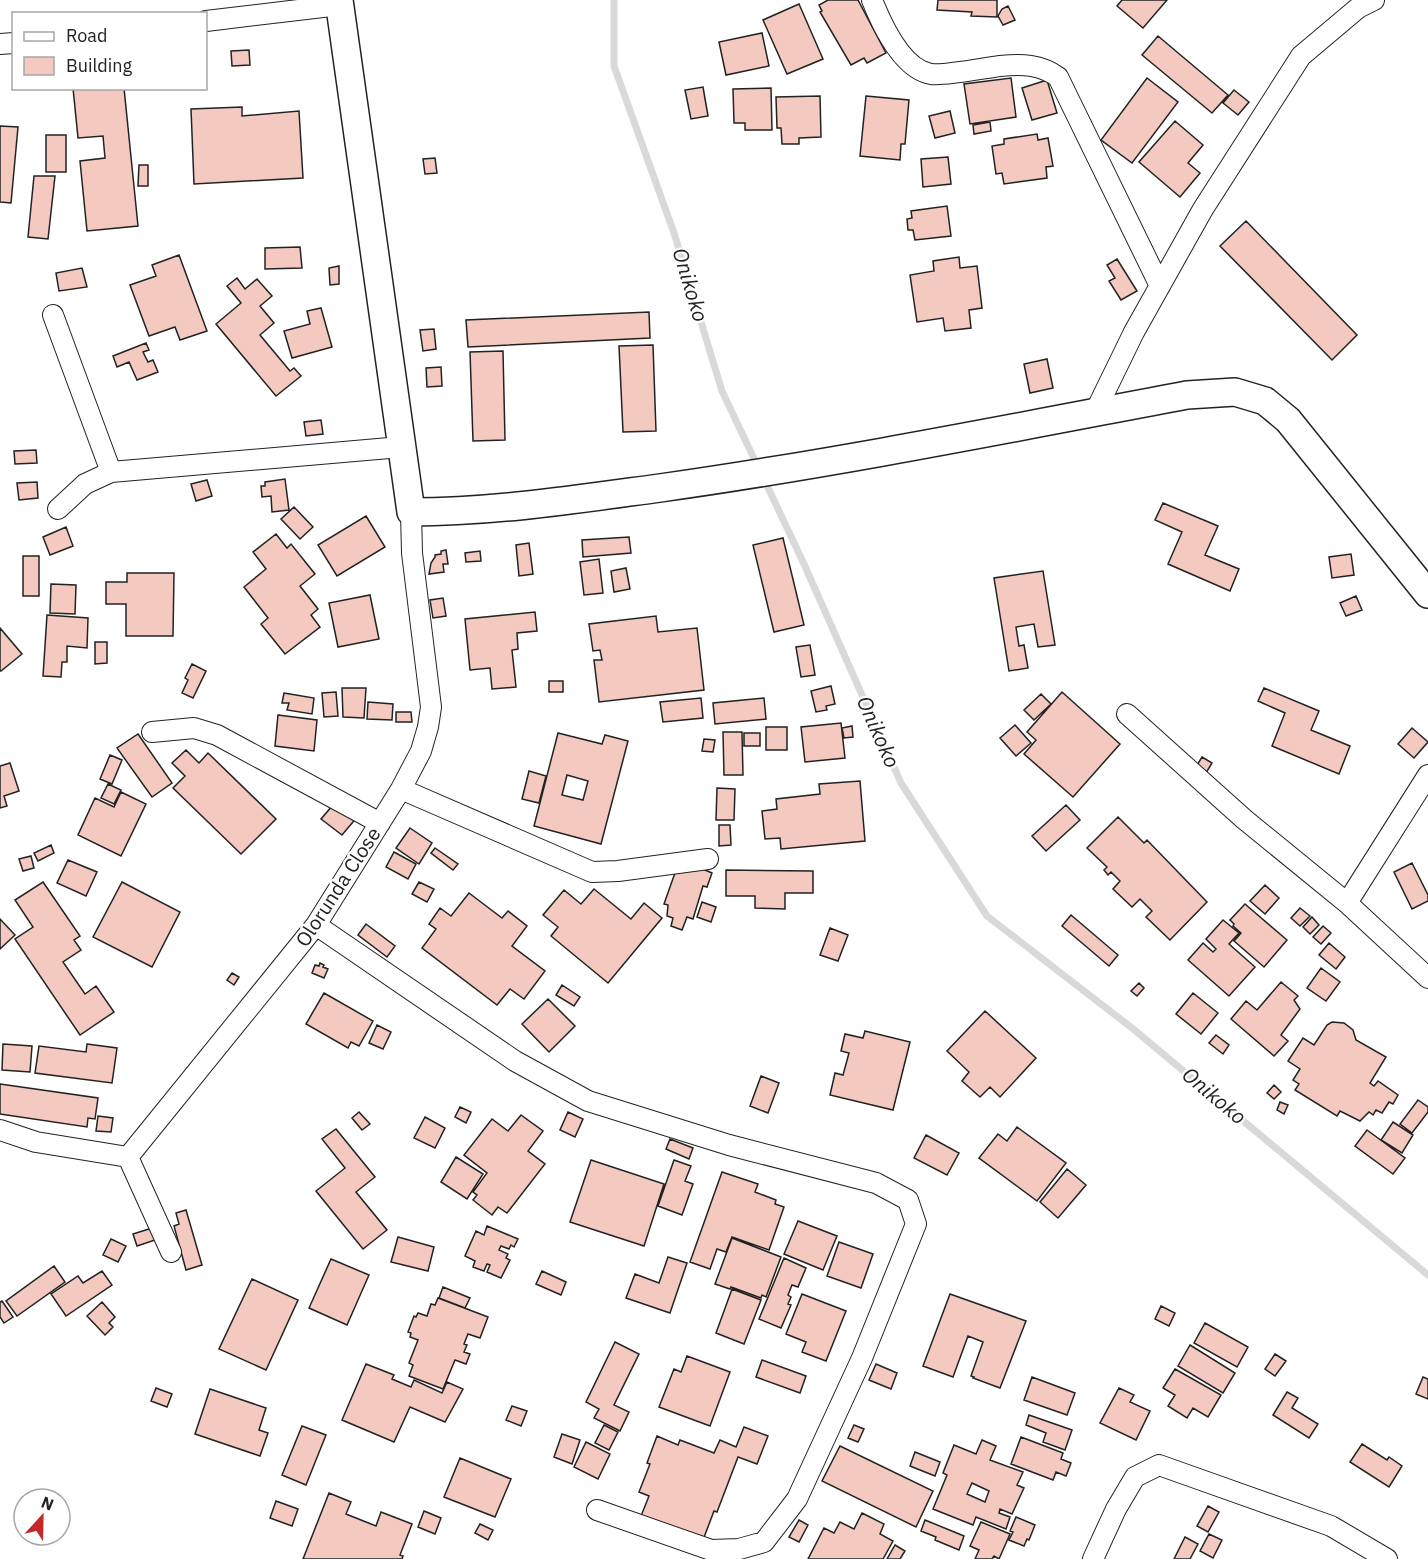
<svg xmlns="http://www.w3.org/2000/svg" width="1428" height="1559" font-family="'IBM Plex Sans',sans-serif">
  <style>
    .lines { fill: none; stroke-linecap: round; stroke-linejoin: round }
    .stream { stroke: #d9d9d9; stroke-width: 7 }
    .building { fill: #f3c9c0; stroke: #222; stroke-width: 1.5; fill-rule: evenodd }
    .minor-casing { stroke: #222; stroke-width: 22 }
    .secondary-casing { stroke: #222; stroke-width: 30 }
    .minor { stroke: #fff; stroke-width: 20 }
    .secondary { stroke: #fff; stroke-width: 27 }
    .labels { text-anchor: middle; stroke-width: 4.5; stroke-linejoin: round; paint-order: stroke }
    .street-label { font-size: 20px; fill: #222; stroke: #fff }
    .water-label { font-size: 21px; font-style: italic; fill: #222; stroke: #fff }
  </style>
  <rect width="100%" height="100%" fill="#fff"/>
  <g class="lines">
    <path class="stream" d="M614 0V66L674 233 722 391 758 467
      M763 477 804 564 901 783 987 916 1132 1028 1428 1275"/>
  </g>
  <path class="building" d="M828 0H858L886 53 867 63 864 58 851 65 820 12 822 11 819 5Z
    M938 0H997V17L971 16 972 12 937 10Z
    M1122 0H1167L1143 28 1117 6Z
    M799 4 823 59 787 74 763 20Z
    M1008 6 1015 20 1003 25 998 16 1002 9Z
    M762 33 769 66 726 75 719 42Z
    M1158 36 1228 95 1212 113 1142 55Z
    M249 50 250 65 232 66 231 51Z
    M1011 78 1016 117 970 124 964 84Z
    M1147 78 1178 102 1132 163 1101 140Z
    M1047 80 1057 113 1032 120 1022 88Z
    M703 87 708 116 691 119 685 90Z
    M73 88H124L138 226 87 231 80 161 105 158 103 136 78 138Z
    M771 88 772 130H745V123H734L733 89Z
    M1234 90 1249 102 1238 115 1223 103Z
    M820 96 821 137 799 138V144H782L781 128H777L776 97Z
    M866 96 909 100 905 144H901L900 160 860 156Z
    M242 107V116L299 111 303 178 194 184 191 109Z
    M950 111 955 133 935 138 929 116Z
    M1175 121 1203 145 1188 163 1200 173 1180 197 1139 162Z
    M990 122 991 131 974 134 973 125Z
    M0 126 18 127 11 203 0 202Z
    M1037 134 1038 140 1048 138 1053 166 1046 167 1047 178 1004 184 1002 173 996 174 992 146 1004 144V139Z
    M46 135H66V172H46Z
    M948 157 951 184 923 187 921 159Z
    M435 158 437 173 425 174 423 159Z
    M139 165H148V186H138Z
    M34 176H55L48 239 28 237Z
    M947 206 951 236 915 240 913 230H908L907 219 912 218 911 211Z
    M1246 221 1357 335 1332 360 1220 246Z
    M300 247 302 268 265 269V248Z
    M179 255 207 331 180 340 175 327 149 336 130 285 156 276 152 265Z
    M959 257 960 268 977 266 982 308 969 310 971 328 945 331 943 318 917 322 910 275 934 271 933 261Z
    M1117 259 1137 291 1121 300 1109 281 1115 278 1107 265Z
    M339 266V284L330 285 329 268Z
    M82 268 87 287 59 291 56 273Z
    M237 278 245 289 257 279 272 296 260 306 274 323 260 335 290 371 294 368 301 376 276 396 216 324 241 303 227 286Z
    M321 308 332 347 292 358 284 331 310 324 307 311Z
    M649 312 650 338 468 347 466 320Z
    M434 329 436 349 423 351 420 330Z
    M146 343 149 350 143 352 148 362 153 360 158 372 137 380 129 362 117 367 113 356Z
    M653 345 656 431 623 432 619 346Z
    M503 351 505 440 473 441 470 352Z
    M1047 359 1053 388 1030 393 1024 364Z
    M441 367 442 386 427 387 426 368Z
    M321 420 323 434 306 436 304 422Z
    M36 450 37 463 15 464 14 451Z
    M285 479 289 510 272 512 271 496 262 497 261 486H265V482Z
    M207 480 212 496 196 501 191 484Z
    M37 482 38 498 19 500 17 483Z
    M1163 503 1218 526 1205 555 1239 569 1230 591 1168 564 1182 532 1155 520Z
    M294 507 313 527 300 539 281 519Z
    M366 516 385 547 337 576 318 545Z
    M66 527 73 546 50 555 43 537Z
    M276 534 287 548 291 544 315 574 300 586 318 609 311 615 320 627 285 654 261 624 268 618 244 587 266 569 253 552Z
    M629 537 631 553 583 557 582 540Z
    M783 538 804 625 774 632 753 545Z
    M529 543 533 574 519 576 516 545Z
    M446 550 448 564H443L444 572 429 574 431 563 435 557V555L441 554V551Z
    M480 551 481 561 466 562 465 553Z
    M1351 554 1354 575 1332 578 1329 557Z
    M23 556H39V596H23Z
    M599 559 603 593 584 595 580 562Z
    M626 568 630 589 614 592 611 571Z
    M1043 571 1055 645 1038 647 1034 624 1016 627 1019 646 1024 645 1028 668 1009 671 994 578Z
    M127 573H174L173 636H126V604H106V582H127Z
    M51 584 76 585 75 614 50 613Z
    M370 595 379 639 338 647 329 603Z
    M1356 596 1362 610 1346 616 1340 603Z
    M443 598 446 616 433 618 430 600Z
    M535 612 537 631 517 633 518 649 512 650 516 687 492 689 490 668 470 670 465 619Z
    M47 615 88 618 87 648 67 646V662H62L61 677 43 676Z
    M656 616 658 632 697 628 704 690 599 702 594 660H602L600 650 593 651 589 624Z
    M0 628 22 654 1 671H0Z
    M95 642H107V663L95 664Z
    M810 645 815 675 801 677 796 647Z
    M192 664 206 671 193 698 182 693 188 680 185 678Z
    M549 681H563V692H549Z
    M831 686 835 704 826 706 827 710 816 712 811 691Z
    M342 688H366L364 718 343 717Z
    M1264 688 1319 711 1311 730 1350 746 1339 774 1272 746 1285 713 1258 701Z
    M336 692 338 716 324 717 322 693Z
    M1062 692 1120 744 1073 797 1024 754 1036 740 1027 732Z
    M284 693 314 698 312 714 287 710 289 703H282Z
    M1041 694 1051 704 1034 720 1024 710Z
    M701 698 703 718 663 722 660 702Z
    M764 698 766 719 715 724 713 703Z
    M368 702 393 704 392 720 367 719Z
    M396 712H411L412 722H396Z
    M278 715 317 720 314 751 275 746Z
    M841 723 845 758 805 762 801 727Z
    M1015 725 1031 743 1016 756 1000 738Z
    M852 726 853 737 844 738 842 728Z
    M766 727H787V750H766Z
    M1412 728 1428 742 1414 758 1398 744Z
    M723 732H742L743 775H724Z
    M558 733 602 744 605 735 628 741 601 844 534 826ZM567 775 588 781 583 800 562 795Z
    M744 733H760V746H744Z
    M138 734 172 783 152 797 117 748Z
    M704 739 715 740 713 752 702 751Z
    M186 750 199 763 208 753 276 819 241 854 173 788 185 776 172 763Z
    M110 755 122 760 112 784 100 779Z
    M1202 757 1212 763 1206 773 1196 767Z
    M10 763 19 791 4 796 7 806 0 808V766Z
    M529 771 546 776 539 803 522 799Z
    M860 781 865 841 781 849 780 838 765 839 762 811 777 809 776 799 820 794 819 784Z
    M108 784 121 790 114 804 101 798Z
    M717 788 735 789 734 820H716Z
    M121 792 146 804 121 856 78 835 95 798 114 807Z
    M333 805 358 816 342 835 321 819Z
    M1066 805 1080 820 1046 851 1032 836Z
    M1118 817 1144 843 1147 840 1207 902 1170 940 1146 917 1152 911 1140 899 1132 907 1113 889 1120 881 1111 872 1108 875 1104 870 1107 867 1087 848Z
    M719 825H730L731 845 719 846Z
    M410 828 432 843 419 864 396 848Z
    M51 845 54 853 38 861 34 853Z
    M435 848 458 864 453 870 431 853Z
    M394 852 416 864 408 879 386 867Z
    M31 856 34 868 23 871 19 859Z
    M68 860 97 872 86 896 57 883Z
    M689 863 712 873 707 887 703 886 693 919 687 917 682 930 671 926 673 918 667 916 668 905 664 904 676 870Z
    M1412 863 1428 895V901L1412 909 1394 872Z
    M726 870 813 871V893H785V909L755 908V896H726Z
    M43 882 80 936 74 940 81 950 63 962 85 994 96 986 114 1012 80 1035 15 939 33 927 15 900Z
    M122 882 180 912 152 967 93 937Z
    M419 882 434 889 427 902 412 894Z
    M1265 885 1279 898 1265 914 1250 901Z
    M594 889 631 919 644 903 662 918 608 983 551 936 558 927 543 915 564 890 581 904Z
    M469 893 502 918 508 911 527 926 512 946 545 971 524 999 510 989 497 1005 422 948 436 929 429 924 440 908 451 916Z
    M702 902 716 907 711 922 697 917Z
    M1245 904 1287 940 1264 967 1234 941 1241 933 1233 926 1234 924 1230 920Z
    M1300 908 1310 916 1300 926 1291 918Z
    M1071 915 1118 955 1109 966 1062 926Z
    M1312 917 1319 925 1310 934 1303 927Z
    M0 919 15 935 0 949Z
    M1223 920 1239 933 1229 944 1255 967 1229 996 1188 960 1203 943 1213 952 1216 949 1206 939Z
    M366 924 395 946 387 957 358 935Z
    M1323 926 1331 933 1321 944 1313 937Z
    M830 928 848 935 838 961 820 955Z
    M1329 943 1345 957 1336 969 1319 955Z
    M320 963 324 965 323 967 328 969 324 978 312 973 315 965 319 966Z
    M1321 968 1340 982 1326 1001 1307 988Z
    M232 973 239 977 234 985 227 980Z
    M1281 982 1298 996 1294 1000 1300 1009 1281 1035 1288 1041 1274 1056 1231 1019 1246 1001 1257 1010Z
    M1139 983 1144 988 1137 996 1131 991Z
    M562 985 580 997 574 1006 556 995Z
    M324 993 373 1021 359 1046 351 1042 348 1048 306 1024Z
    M1193 993 1218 1013 1201 1034 1176 1014Z
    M548 999 575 1026 549 1052 522 1024Z
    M985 1011 1036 1058 1000 1097 990 1087 980 1097 962 1081 969 1072 947 1051Z
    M1332 1022 1344 1023 1353 1030 1356 1040 1386 1057 1370 1083 1374 1086 1378 1081 1398 1095 1393 1104 1389 1102 1382 1113 1376 1110 1373 1115 1369 1112 1360 1121 1340 1111 1337 1116 1295 1090 1299 1084 1293 1080 1300 1069 1288 1061 1303 1038 1314 1045 1327 1025Z
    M377 1025 391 1032 383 1049 369 1043Z
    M865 1031 910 1042 893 1110 830 1095 835 1073 843 1075 849 1053 841 1051 845 1034 863 1038Z
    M1216 1035 1229 1045 1223 1054 1209 1043Z
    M3 1044 32 1046 30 1072 2 1070Z
    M87 1044 117 1048 112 1083 35 1073 39 1046 86 1052Z
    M761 1076 779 1083 768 1113 750 1106Z
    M0 1084 98 1098 95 1119 88 1118 87 1127 0 1114Z
    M1274 1085 1281 1092 1274 1099 1267 1093Z
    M1418 1100 1428 1107V1112L1412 1133 1400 1124Z
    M1280 1102 1288 1105 1284 1114 1277 1110Z
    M460 1107 471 1112 466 1123 455 1117Z
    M359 1112 370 1124 362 1130 352 1118Z
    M568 1112 583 1119 575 1137 560 1130Z
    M521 1115 543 1131 528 1151 545 1164 507 1213 498 1207 492 1215 473 1200 477 1195 473 1192 487 1173 464 1155 492 1119 508 1131Z
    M98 1116 113 1118 111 1132 96 1131Z
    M425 1117 445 1128 435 1148 414 1138Z
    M1393 1122 1413 1135 1402 1153 1381 1140Z
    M1017 1127 1066 1163 1037 1201 979 1158 998 1134 1007 1141Z
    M336 1129 375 1177 356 1192 387 1230 363 1249 316 1191 345 1168 322 1139Z
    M1367 1130 1405 1158 1393 1174 1355 1146Z
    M926 1135 959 1153 947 1175 914 1158Z
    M670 1139 693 1148 689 1159 666 1149Z
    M456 1157 483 1174 467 1199 441 1182Z
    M591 1160 664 1184 644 1246 570 1222Z
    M674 1160 691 1166 685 1181 693 1184 682 1215 658 1206Z
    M1067 1169 1086 1185 1058 1218 1040 1202Z
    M722 1172 758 1184 755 1192 776 1200 775 1204 784 1207 769 1250 732 1237 726 1252 717 1249 710 1269 690 1262Z
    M186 1210 202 1265 186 1270 174 1226 179 1224 176 1213Z
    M798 1221 837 1236 823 1270 784 1254Z
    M487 1226 518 1239 514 1247 511 1245 509 1249 501 1246 499 1250 508 1254 506 1258 510 1260 501 1278 487 1272 490 1265 487 1264 484 1271 473 1267 475 1261 465 1256 476 1231 484 1235Z
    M152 1228 155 1240 137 1246 133 1234Z
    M398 1237 434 1247 428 1271 391 1262Z
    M732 1238 781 1257 766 1297 762 1295 761 1298 731 1287 730 1289 715 1284Z
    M111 1239 126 1246 118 1262 103 1255Z
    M839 1242 873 1254 861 1288 827 1276Z
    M668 1257 687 1263 670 1313 626 1298 635 1274 659 1283Z
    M784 1258 806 1268 798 1287 792 1285 788 1295 791 1297 788 1304 791 1305 781 1328 759 1319Z
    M331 1259 369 1275 347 1325 309 1308Z
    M54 1266 65 1282 17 1316 6 1301Z
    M102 1271 112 1285 66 1316 51 1294 78 1276 83 1283Z
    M542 1271 566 1282 561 1295 536 1284Z
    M252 1279 298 1300 266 1370 219 1349Z
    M443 1287 470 1298 465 1308 439 1298Z
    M732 1289 761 1300 744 1344 716 1333Z
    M802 1294 846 1311 826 1361 802 1352 806 1342 786 1334Z
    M950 1294 1026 1321 1000 1388 973 1378 974 1377 971 1376 983 1342 968 1336 953 1377 923 1366Z
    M438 1298 488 1317 480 1338 468 1334 464 1344 467 1345 464 1352 470 1354 466 1364 455 1360 443 1389 409 1376 413 1365 409 1363 418 1340 410 1337 411 1333 408 1332 414 1316 416 1317 418 1313 427 1316 431 1304 435 1305Z
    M2 1301 13 1317 4 1323 0 1317V1302Z
    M102 1302 115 1317 109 1323 113 1327 105 1335 87 1316Z
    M1161 1306 1175 1313 1169 1326 1155 1319Z
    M1205 1323 1248 1347 1237 1367 1194 1343Z
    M615 1342 639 1354 614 1405 629 1412 620 1431 594 1418 599 1409 586 1402Z
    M1190 1345 1235 1373 1223 1393 1178 1366Z
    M1275 1354 1286 1361 1275 1376 1265 1369Z
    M687 1356 730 1372 710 1426 659 1407 674 1369 681 1372Z
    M762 1360 806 1376 800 1393 756 1377Z
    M366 1364 394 1375 392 1379 411 1387 414 1380 442 1393 447 1382 463 1389 445 1422 410 1407 394 1442 342 1420Z
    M876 1364 897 1373 891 1389 869 1380Z
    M1175 1369 1221 1395 1208 1417 1193 1408 1187 1418 1168 1406 1175 1395 1163 1388Z
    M1032 1377 1075 1393 1067 1415 1024 1400Z
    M1423 1377 1428 1379V1399L1416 1394Z
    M156 1388 172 1394 167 1407 151 1401Z
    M1119 1388 1134 1395 1130 1402 1150 1411 1136 1440 1100 1423Z
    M210 1389 266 1408 259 1430 268 1433 260 1456 195 1434Z
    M1287 1392 1298 1398 1292 1408 1318 1424 1309 1438 1273 1415Z
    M512 1406 527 1411 521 1426 506 1420Z
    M1029 1415 1072 1430 1065 1450 1043 1442 1046 1433 1026 1425Z
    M604 1425 618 1432 609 1450 595 1443Z
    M854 1425 864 1429 858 1442 848 1438Z
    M302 1426 326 1435 306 1485 282 1475Z
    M744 1427 768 1436 757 1464 738 1457 717 1512 714 1511 703 1540 641 1516 649 1496 639 1492 650 1464 647 1463 657 1436 678 1445 680 1440 714 1453 720 1440 736 1447Z
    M562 1434 580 1440 572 1464 554 1457Z
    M1021 1437 1063 1453 1061 1459 1071 1463 1066 1476 1056 1472 1053 1480 1011 1464Z
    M982 1440 996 1446 990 1460 1023 1472 1017 1485 1024 1488 1012 1514 1000 1509 999 1513 1010 1517 1006 1529 976 1517 973 1525 933 1509 947 1475 943 1473 954 1445 976 1454ZM972 1483 989 1491 985 1502 967 1494Z
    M586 1442 610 1454 598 1479 574 1467Z
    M1362 1444 1387 1460 1389 1457 1402 1466 1389 1487 1350 1462Z
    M840 1446 933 1491 916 1527 822 1481Z
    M915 1452 940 1462 935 1476 910 1466Z
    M460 1458 511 1479 495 1517 444 1497Z
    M329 1493 351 1502 346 1514 376 1526 381 1512 412 1524 400 1555 403 1556 402 1559H303Z
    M276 1501 298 1509 292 1526 270 1518Z
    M1208 1506 1219 1512 1208 1532 1197 1526Z
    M424 1511 441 1518 435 1534 418 1527Z
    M862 1513 884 1524 880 1534 893 1541 883 1559H808L824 1528 834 1533 840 1522 854 1529Z
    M1016 1517 1035 1525 1029 1540 1027 1539 1024 1546 1009 1540 1013 1532 1010 1531Z
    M799 1520 808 1525 799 1542 789 1537Z
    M925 1520 964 1536 959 1550 935 1540 936 1537 921 1531Z
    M981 1522 1010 1534 999 1559 994 1556 992 1559H975L979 1550 970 1546Z
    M480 1524 493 1530 488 1540 475 1533Z
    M1209 1534 1222 1540 1213 1558 1200 1551Z
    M1185 1537 1198 1544 1190 1559H1174Z
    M895 1545 905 1551 900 1559H887Z"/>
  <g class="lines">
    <defs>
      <path id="minor" d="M872 0C882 25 902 69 931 74 945 76 984 68 1000 66 1022 64 1040 64 1058 77L1160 286
        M206 21 340 5
        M0 44 14 43
        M53 315 111 472
        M1095 412 1134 332 1203 209 1301 56 1358 8 1374 0
        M58 509 85 484 111 472 401 447
        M1127 714 1244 819 1347 903 1428 978
        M152 732 194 728 217 735 380 823
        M401 789 592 872 618 871 708 859
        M1347 903 1428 775
        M316 925 515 1061 588 1101 729 1145 876 1183 908 1200 916 1224 862 1358 797 1499 764 1542 739 1549 711 1550 597 1510
        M0 1130 36 1142 128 1157
        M128 1157 316 925 401 789 421 751 428 727 431 707 412 553 411 512
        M128 1157 171 1252
        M1093 1559 1116 1509 1135 1477 1159 1465 1331 1526 1387 1559"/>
      <path id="secondary" d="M339 0 411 512C494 512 578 499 660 488 837 463 1012 428 1187 395L1235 392 1265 401 1288 420 1428 594"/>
    </defs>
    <use href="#minor" class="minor-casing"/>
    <use href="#secondary" class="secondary-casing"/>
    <use href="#minor" class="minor"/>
    <use href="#secondary" class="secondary"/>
  </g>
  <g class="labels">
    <g class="street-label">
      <text transform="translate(338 887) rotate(-57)" y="7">Olorunda Close</text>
    </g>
    <g class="water-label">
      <text transform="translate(690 285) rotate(73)" y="7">Onikoko</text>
      <text transform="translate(878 732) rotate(66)" y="7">Onikoko</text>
      <text transform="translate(1214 1096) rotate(40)" y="7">Onikoko</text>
    </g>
  </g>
  <rect x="12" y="12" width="195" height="78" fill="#ffffff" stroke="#a7a7a7" stroke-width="1.5"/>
  <rect x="24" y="32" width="30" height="9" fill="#ffffff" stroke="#a7a7a7" stroke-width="1.5"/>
  <text x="66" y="42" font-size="18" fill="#222222">Road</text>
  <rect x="24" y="57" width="30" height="18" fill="#f3c9c0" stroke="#a7a7a7" stroke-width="1.5"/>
  <text x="66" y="72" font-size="18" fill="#222222">Building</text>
  <g transform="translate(42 1517) rotate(22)"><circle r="28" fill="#ffffff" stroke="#a7a7a7" stroke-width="1.5"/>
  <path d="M0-4.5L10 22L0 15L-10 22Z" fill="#c62828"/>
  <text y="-9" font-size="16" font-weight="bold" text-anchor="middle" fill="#222222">N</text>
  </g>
</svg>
